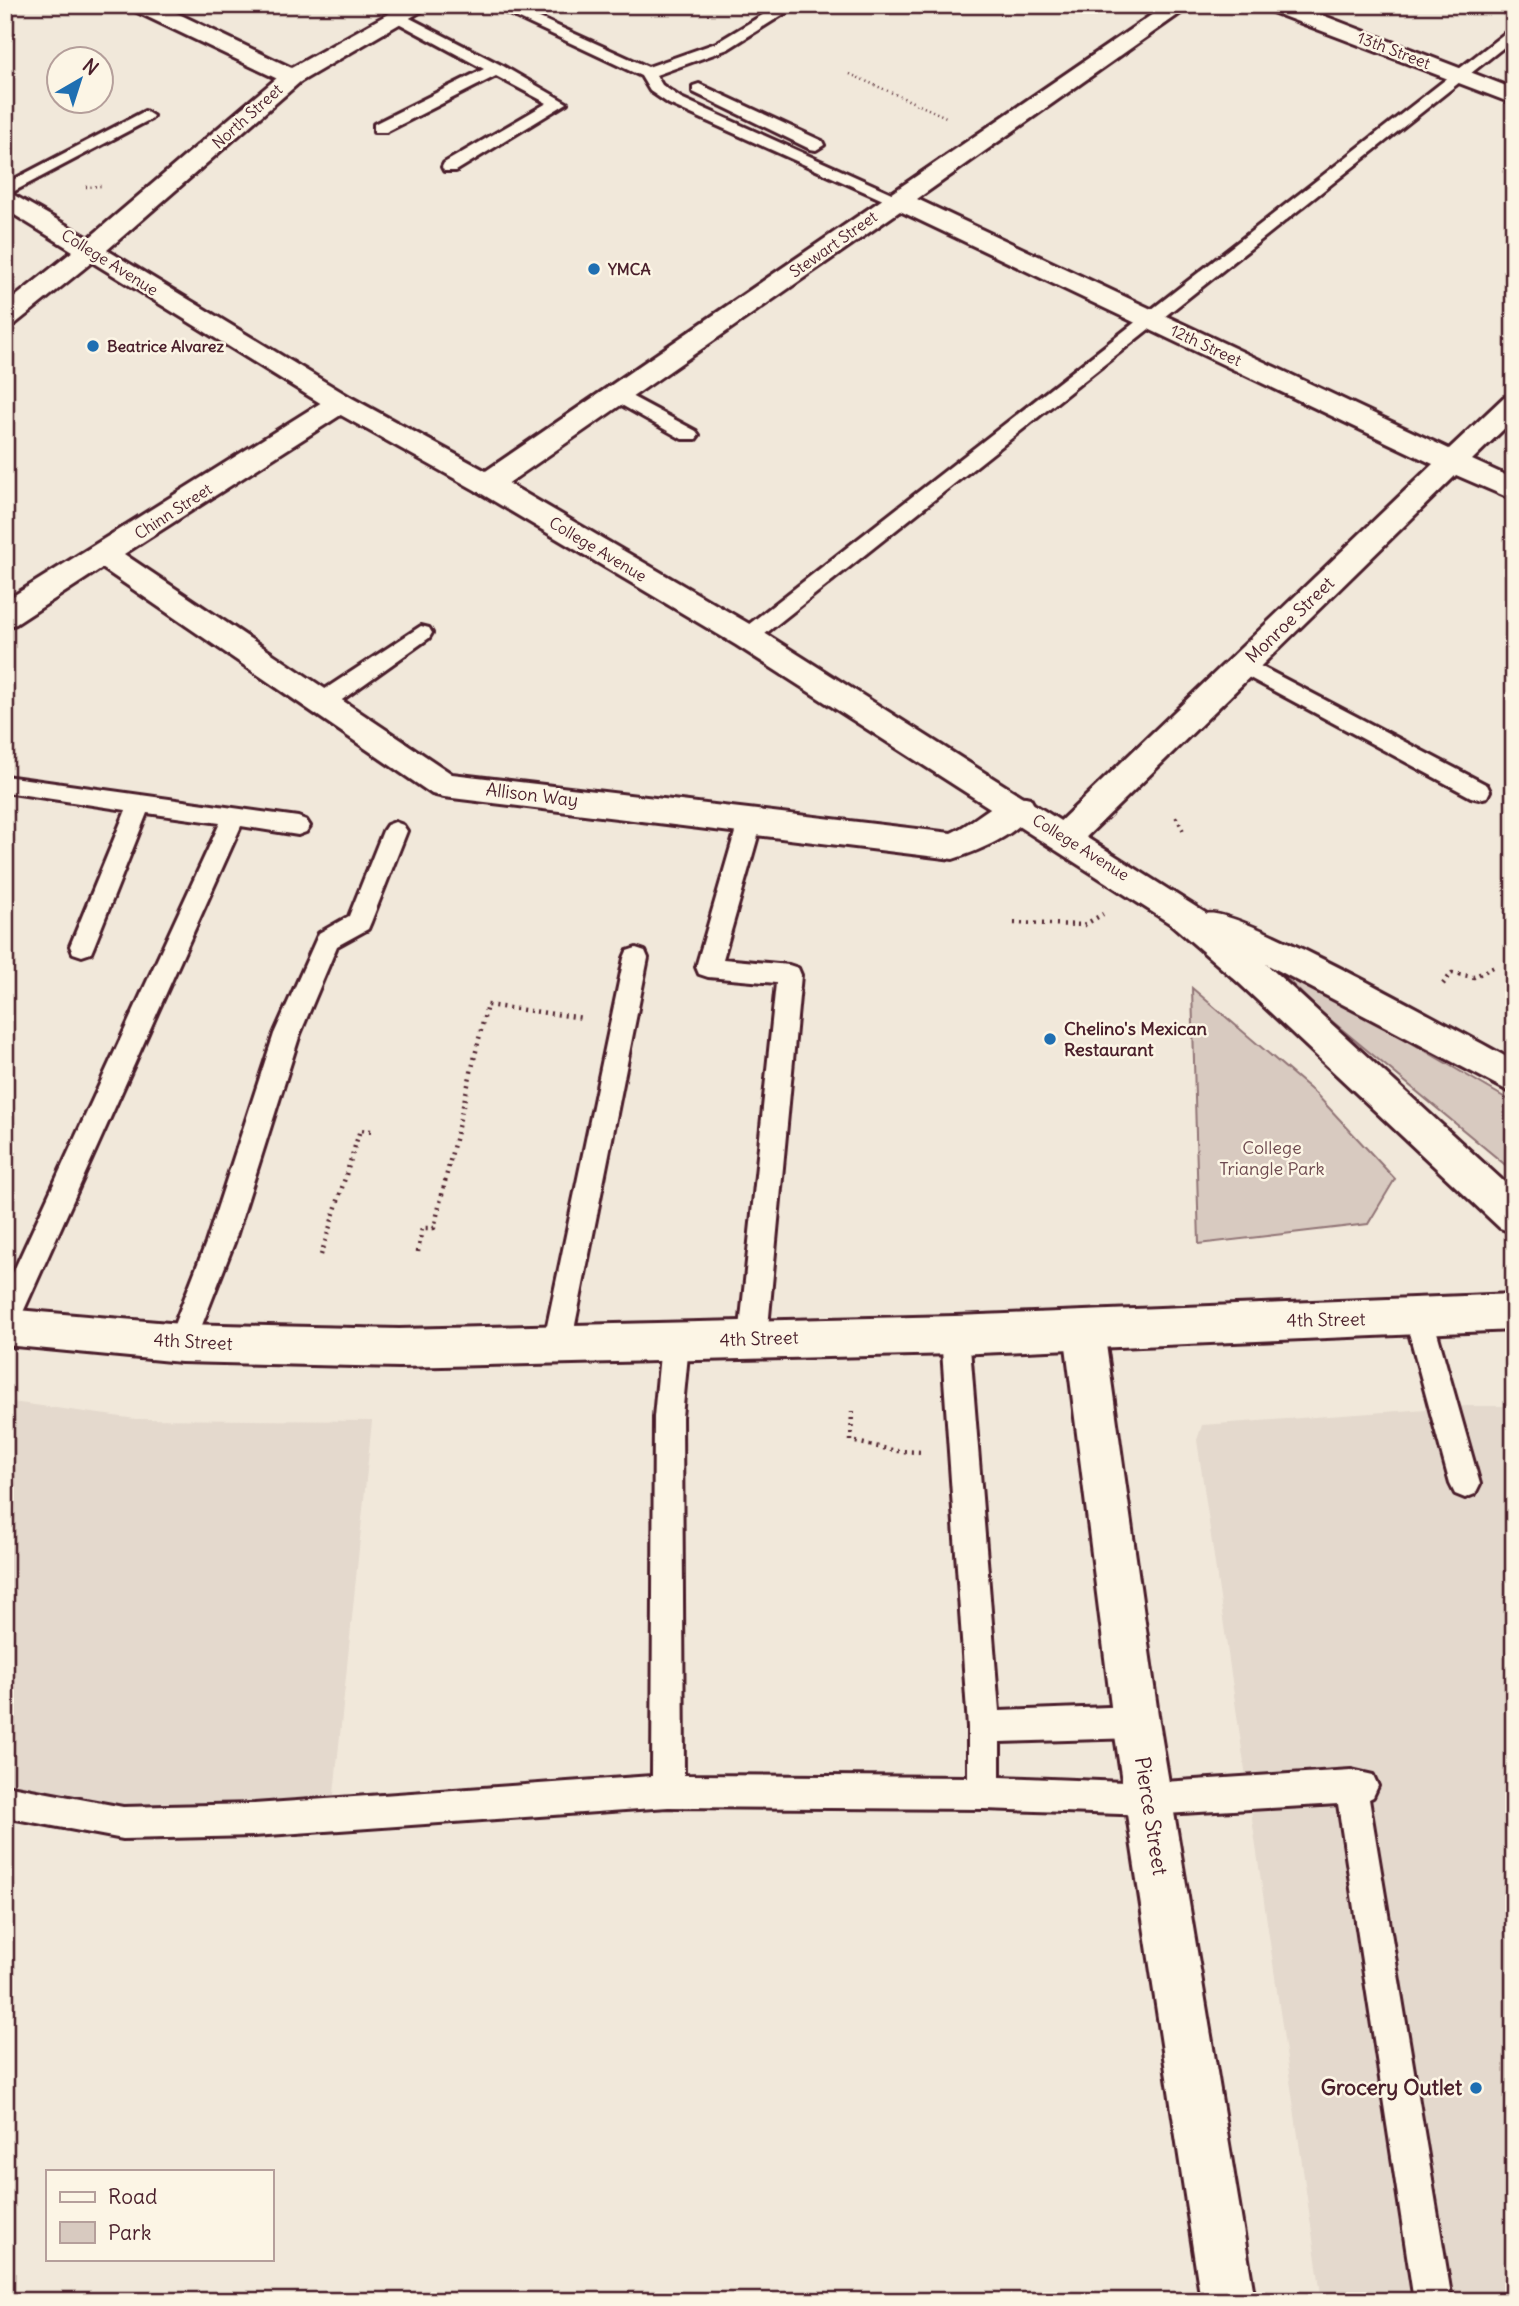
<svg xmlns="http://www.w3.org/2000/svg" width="1519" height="2306" font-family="Delius,sans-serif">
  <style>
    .built { fill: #e4d9cd }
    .green { fill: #d8cac0; stroke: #917476; stroke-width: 2 }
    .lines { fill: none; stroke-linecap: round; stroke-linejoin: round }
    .lane-casing { stroke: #4a1f2b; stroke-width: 6 }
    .street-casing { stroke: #4a1f2b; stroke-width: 6 }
    .secondary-casing { stroke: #4a1f2b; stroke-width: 6 }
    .path-far2 { stroke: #4a1f2b; stroke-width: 2.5; stroke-dasharray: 1 3.5; stroke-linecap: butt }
    .path-far1 { stroke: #4a1f2b; stroke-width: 3.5; stroke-dasharray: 2 4.5; stroke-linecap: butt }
    .path { stroke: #4a1f2b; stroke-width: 4.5; stroke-dasharray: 2 5; stroke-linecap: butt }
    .lane { fill: #fcf5e5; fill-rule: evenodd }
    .street { fill: #fcf5e5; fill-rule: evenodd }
    .secondary { fill: #fcf5e5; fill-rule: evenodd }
    .poi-dot { fill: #1f6fb2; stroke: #fcf5e5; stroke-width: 2.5 }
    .labels { text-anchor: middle; stroke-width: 5; stroke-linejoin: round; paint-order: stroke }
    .far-street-label { font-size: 16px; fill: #4a1f2b; stroke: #fcf5e5 }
    .far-poi-label { font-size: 16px; font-weight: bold; fill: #4a1f2b; stroke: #fcf5e5; text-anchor: start }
    .street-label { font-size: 18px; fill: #4a1f2b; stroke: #fcf5e5 }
    .poi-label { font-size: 18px; font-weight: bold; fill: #4a1f2b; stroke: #fcf5e5; text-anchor: start }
    .park-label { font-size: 18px; fill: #6e4a50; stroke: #fcf5e5 }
    .near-street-label { font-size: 21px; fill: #4a1f2b; stroke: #fcf5e5 }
    .near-poi-label { font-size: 21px; font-weight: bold; fill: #4a1f2b; stroke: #fcf5e5; text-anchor: end }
  </style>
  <rect width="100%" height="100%" fill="#f1e8da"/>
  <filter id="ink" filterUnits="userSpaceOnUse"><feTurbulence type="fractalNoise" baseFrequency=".0143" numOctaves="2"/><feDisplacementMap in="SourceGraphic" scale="14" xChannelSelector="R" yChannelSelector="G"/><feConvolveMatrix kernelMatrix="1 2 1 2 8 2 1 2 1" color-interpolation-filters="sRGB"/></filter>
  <g filter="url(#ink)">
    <path class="built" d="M5 1401 136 1419 372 1421 333 1804 201 1817 5 1794Z
      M1468 1406H1514V2301H1322L1197 1440 1202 1425Z"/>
    <path class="green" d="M1262 955 1514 1103V1172L1321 1012Z
      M1192 988 1316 1094 1395 1179 1368 1224 1199 1244Z"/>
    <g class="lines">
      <defs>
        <path id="lane" d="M490 5H511L648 67 716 43 779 5H798L728 49 656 75 662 85 681 98 907 200 904 204H892L669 104 650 91 641 76Z
          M398 12 503 66 567 103 456 171H444L442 167 444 163 547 103 496 76 386 132H374V124L484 69 393 20V14Z
          M1514 26V39L755 642H739L736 637 739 632Z
          M699 84 822 141 824 145 816 150 810 149 693 92V86Z
          M145 111 153 116 151 119 5 196V184Z
          M616 388 696 431 699 435 696 439H682L609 398 606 394 609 390Z
          M421 626 429 628 432 633 429 638 332 707H316L313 701 316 695Z
          M1243 657 1487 785 1490 791 1487 797 1479 799 1471 797 1235 670 1232 665 1235 660Z
          M5 776 298 817 306 820 310 826 306 832 298 835 241 826 15 1330 5 1333V1290L220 823 147 813 94 946 91 953 82 956 73 953 70 946 126 810 5 792Z
          M750 813 758 816 762 822 723 959 789 965 798 968 801 975 767 1338 763 1347 753 1351 743 1347 739 1338 776 983 708 977 699 974 696 967 738 822 742 816Z
          M395 822 403 825 407 831 371 922 368 929 337 946 300 1034 234 1243 195 1343 191 1352 181 1356 171 1352 167 1343 206 1243 274 1034 319 933 349 916 383 831 387 825Z
          M636 948 645 951 648 958 571 1345 567 1354 557 1358 547 1354 543 1345 624 958 627 951Z
          M1419 1306 1429 1309 1433 1318 1480 1484 1475 1494 1465 1498 1455 1494 1450 1484 1405 1318 1409 1309Z
          M955 1322 965 1326 969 1335 999 1711 1136 1706 1147 1711 1152 1722 1147 1733 1136 1738 1000 1742V1777L1148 1783 1351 1770 1373 1775 1378 1786 1373 1797 1369 1799 1452 2301H1414L1338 1804 1148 1815 984 1809 668 1807 254 1836 123 1839 5 1817V1785L123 1807 254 1804 652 1776 654 1417 661 1344 665 1335 675 1331 685 1335 689 1344 682 1417 684 1775 968 1777V1727L941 1335 945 1326Z"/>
        <path id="street" d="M130 5H160L300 72 304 77 300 82H284L133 10Z
          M1166 5H1192L917 199 1449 449 1504 397 1514 394V419L1472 460 1514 479V500L1456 475 1077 846 1065 850 1053 846 1048 837 1053 828 1433 464 900 211 497 491 487 493 477 491 472 484 477 477Z
          M1264 5H1296L1514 89V104L1267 10Z
          M340 394 350 397 354 403 350 409 124 554 452 774 951 833C976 823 1002 790 1030 798L1035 807C1020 834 981 850 953 859L444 797 432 794 102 568 16 624 5 627V601L330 397Z
          M1084 1312 1098 1317 1104 1330 1159 1722 1255 2301H1201L1113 1722 1064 1330 1070 1317Z"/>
        <path id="secondary" d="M404 5H432L300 82 107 250 350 397 497 477 758 629 1207 914C1236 905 1472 1039 1514 1061V1094L1266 964 1514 1191V1233L1500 1228 1239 983 1171 924 736 645 477 491 330 409 92 262 15 324 5 326V305L73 251 5 209V190L89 238 284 72Z
          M1514 1294V1330L955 1354 399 1367 181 1362 5 1345V1309L181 1324 399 1329 955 1316Z"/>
      </defs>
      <use href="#lane" class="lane-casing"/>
      <use href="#street" class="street-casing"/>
      <use href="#secondary" class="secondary-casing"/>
      <path class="path-far2" d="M850 74 946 117
        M86 187 102 186"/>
      <path class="path-far1" d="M1176 817 1183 830"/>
      <path class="path" d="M1014 923 1084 925 1103 914
        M1443 984 1452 973 1474 977 1493 967
        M418 1252 422 1228H434L487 1005 584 1018
        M321 1255 360 1130 371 1131
        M852 1411 851 1441 897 1451 921 1452"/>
      <use href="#lane" class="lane"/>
      <use href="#street" class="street"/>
      <use href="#secondary" class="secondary"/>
    </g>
  </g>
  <g class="poi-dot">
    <circle cx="594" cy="269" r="7"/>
    <circle cx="93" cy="346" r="7"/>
    <circle cx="1050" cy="1039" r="7"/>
    <circle cx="1476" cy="2088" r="7"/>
  </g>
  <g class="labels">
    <g class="far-street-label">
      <text transform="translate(1394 50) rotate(21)" y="6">13th Street</text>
      <text transform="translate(247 116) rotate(-42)" y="6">North Street</text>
      <text transform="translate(833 244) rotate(-35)" y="6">Stewart Street</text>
      <text transform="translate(110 262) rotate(32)" y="6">College Avenue</text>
      <text transform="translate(1206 345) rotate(25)" y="6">12th Street</text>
      <text transform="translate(173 511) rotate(-33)" y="6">Chinn Street</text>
      <text transform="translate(598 549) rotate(31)" y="6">College Avenue</text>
      <text transform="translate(1081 847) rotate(32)" y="6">College Avenue</text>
    </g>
    <g class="far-poi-label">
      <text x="608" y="275">YMCA</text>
      <text x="107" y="352">Beatrice Alvarez</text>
    </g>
    <g class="street-label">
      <text transform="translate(1290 620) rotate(-44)" y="6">Monroe Street</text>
      <text transform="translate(532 795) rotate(7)" y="6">Allison Way</text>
      <text transform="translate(1326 1320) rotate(-1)" y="6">4th Street</text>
      <text transform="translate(759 1339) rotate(-2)" y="6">4th Street</text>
      <text transform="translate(193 1342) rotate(3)" y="6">4th Street</text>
    </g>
    <g class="poi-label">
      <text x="1064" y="1035">Chelino's Mexican<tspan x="1064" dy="21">Restaurant</tspan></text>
    </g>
    <g class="park-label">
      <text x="1272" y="1154">College<tspan x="1272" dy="21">Triangle Park</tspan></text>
    </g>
    <g class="near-street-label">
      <text transform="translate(1151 1816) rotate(81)" y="7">Pierce Street</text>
    </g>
    <g class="near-poi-label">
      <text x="1462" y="2095">Grocery Outlet</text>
    </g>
  </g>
  <rect width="1519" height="2306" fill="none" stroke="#fcf5e5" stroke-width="28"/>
  <rect x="14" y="14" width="1491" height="2278" fill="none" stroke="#4a1f2b" stroke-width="2.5" filter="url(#ink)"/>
  <rect x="46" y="2170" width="228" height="91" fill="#fcf5e5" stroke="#b59f9b" stroke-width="2"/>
  <rect x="60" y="2192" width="35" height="10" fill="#fcf5e5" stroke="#b59f9b" stroke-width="2"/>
  <text x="108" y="2204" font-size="21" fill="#4a1f2b">Road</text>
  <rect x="60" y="2222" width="35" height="21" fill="#d8cac0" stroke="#b59f9b" stroke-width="2"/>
  <text x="108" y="2240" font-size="21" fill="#4a1f2b">Park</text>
  <g transform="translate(80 80) rotate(39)"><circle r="33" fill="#fcf5e5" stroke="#b59f9b" stroke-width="2"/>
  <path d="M0-5L12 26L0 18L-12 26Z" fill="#1f6fb2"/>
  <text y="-10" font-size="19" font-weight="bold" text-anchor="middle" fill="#4a1f2b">N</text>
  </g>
</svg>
